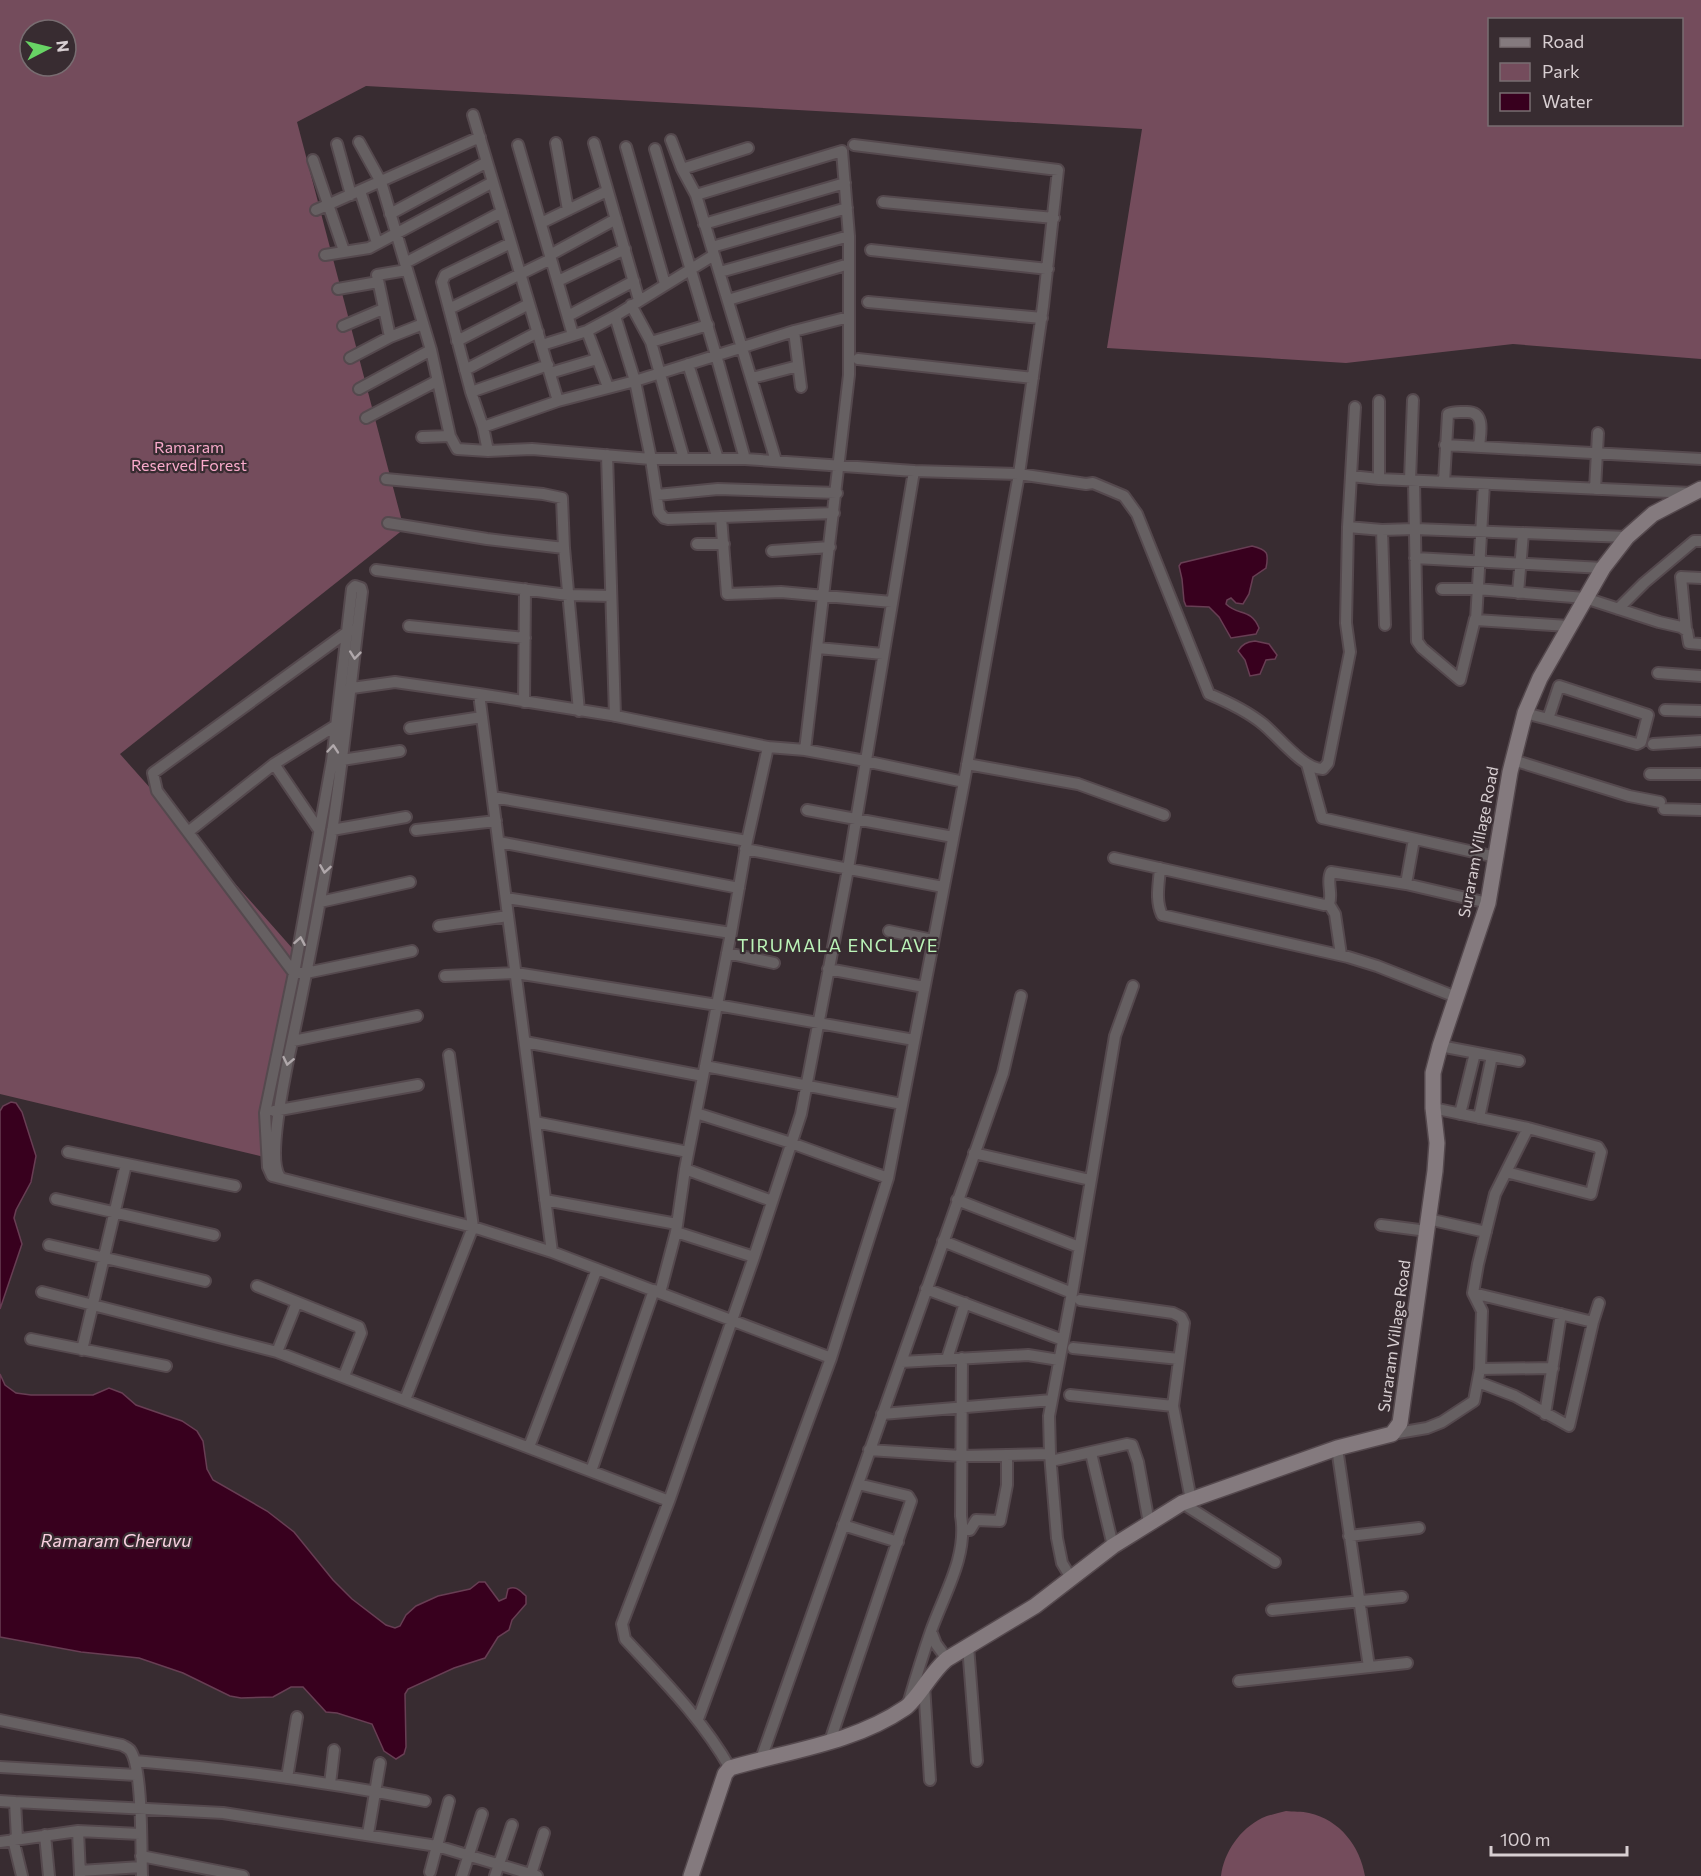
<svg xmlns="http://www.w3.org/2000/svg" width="1701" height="1876" font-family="Commissioner,sans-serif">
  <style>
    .green { fill: #744c5c; fill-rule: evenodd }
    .water { fill: #38001e; stroke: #683e54; stroke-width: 1.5 }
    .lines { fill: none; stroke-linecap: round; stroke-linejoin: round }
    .street-casing { stroke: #55494e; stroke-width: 14 }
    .secondary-casing { stroke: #55494e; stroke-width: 18 }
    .street { stroke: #666062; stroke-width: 10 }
    .secondary { stroke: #847a7e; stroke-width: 15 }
    .oneway { stroke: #b0a8ab }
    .labels { text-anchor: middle; stroke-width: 4.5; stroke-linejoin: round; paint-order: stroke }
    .park-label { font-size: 16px; fill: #faabcc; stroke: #382c31 }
    .street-label { font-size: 16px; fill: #d8cfd2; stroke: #382c31 }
    .neighbourhood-label { font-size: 18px; letter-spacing: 1.5px; fill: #bbf4b8; stroke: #382c31 }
    .water-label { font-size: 18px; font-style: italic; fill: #f9d0e0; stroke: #382c31 }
  </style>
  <rect width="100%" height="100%" fill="#382c31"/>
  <path class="green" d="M0 0H1701V359L1513 344 1346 363 1107 348 1142 129 366 86 297 122 404 529 120 754 308 966 264 1157 0 1094ZM1490 20H1682V124H1490ZM30 30H66V66H30Z
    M1286 1811C1293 1812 1302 1811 1309 1813 1340 1820 1360 1846 1365 1876H1221C1224 1852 1240 1829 1262 1818 1269 1815 1278 1813 1286 1811Z"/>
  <path class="water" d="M1252 546C1268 550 1269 553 1266 568L1253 577 1249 594 1243 604 1236 603 1231 598 1227 600 1226 604C1238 616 1251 608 1259 628L1256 634 1231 638 1219 617 1209 607 1186 606 1184 601 1182 579 1179 566 1181 563Z
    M1255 641 1269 644 1277 655 1275 659 1266 660 1260 674 1250 676 1245 660 1238 651C1242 644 1247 642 1255 641Z
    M11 1102 16 1103 22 1112 36 1156 31 1182 16 1210 14 1218 22 1244 0 1309V1111L3 1106Z
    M0 1374 5 1385 16 1393 31 1395H93L109 1388 122 1393 136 1405 182 1421 197 1431 203 1441 207 1469 213 1480 267 1511 294 1532 333 1580 352 1599 386 1625 395 1628 400 1626 406 1615 416 1606 438 1596 470 1589 479 1582H485L499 1601 506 1598 508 1589C516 1585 520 1591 526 1596V1604L512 1620 509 1630 498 1637 485 1658 454 1668 408 1689 405 1694 406 1747 404 1754 396 1759 384 1751 372 1724 337 1713 326 1712 303 1687H291L273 1697 241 1698 230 1696 183 1673 139 1658 81 1652 0 1637Z"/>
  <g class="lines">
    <defs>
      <path id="street" d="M473 115 558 401
        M671 140 682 169
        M359 142 381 182 431 350 450 436
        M556 143 568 210
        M594 143 639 300
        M337 144 351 195
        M518 145 573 335
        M626 147 665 284
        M748 148 682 169 696 195 776 461
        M655 149 716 355 745 459
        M313 160 344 251
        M360 191 377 243
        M696 195 842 151 849 236V375L805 750
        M883 202 1054 218
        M316 210 480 137
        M390 214 487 162
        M541 223 607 191
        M704 224 845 183
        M712 247 847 208
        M871 250 1048 269
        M325 255 369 248 493 182
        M550 255 616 219
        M714 255 615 316 635 381 651 459 659 512 664 518 668 519 834 513
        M405 263 502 212
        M720 272 849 236
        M558 281 625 249
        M338 289 378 282
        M728 300 849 264
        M868 302 1042 318
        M631 305 651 342 684 459
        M449 309 551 259
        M568 316 634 281
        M343 326 383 309
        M587 331 608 387
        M794 331 801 387
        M390 337 377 275 407 270
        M457 341 529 304
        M651 342 708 325
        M542 345 587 331 615 316
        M350 358 390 337 423 324
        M858 359 1033 378
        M688 364 718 459
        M465 370 538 332
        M550 373 597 359
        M752 378 798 366
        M359 389 431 350
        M471 392 548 365
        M366 418 437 381
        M483 427 471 392 442 282 445 275 511 243
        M422 437 450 436 457 449 488 451 483 427 558 401 635 381 794 331 849 317
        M1445 445 1701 459
        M488 451 532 449 651 459H745L914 471 1019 474 1086 484 1093 483 1124 496 1137 514 1209 694C1228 702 1247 711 1263 724 1278 736 1304 770 1323 769L1328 763 1350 652 1346 623 1348 527 1355 407
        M607 455 615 716
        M1351 476 1379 479 1692 493
        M386 479 543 494 562 498 564 548 579 711
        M1379 479V401
        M1410 480 1413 400
        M1414 481 1417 641 1422 648 1460 680 1475 619
        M1444 482 1448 414C1454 411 1460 412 1467 412 1486 412 1480 434 1479 447
        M1484 484 1476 620 1568 626
        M1595 489 1598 433
        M657 495 718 489 837 493
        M721 517 727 594 781 592 892 602
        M388 523 487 539 564 548
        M1348 527 1382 530
        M697 544H724
        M772 551 830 547
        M1415 558 1603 568
        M376 570 568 595 611 596
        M1442 589H1477L1585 598 1659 622 1681 627 1687 631 1689 643 1701 644
        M1518 593 1523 533
        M1618 609 1644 583 1694 541H1701
        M1385 625 1382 530 1415 529 1627 537
        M409 626 525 638
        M1686 629 1681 577 1701 578
        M350 630 153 773 157 791 294 973H306L412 951
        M818 648 883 654
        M1658 673 1701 676
        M1559 686 1648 715 1641 742 1637 744 1548 719Z
        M352 688 395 682 479 694 611 715 768 747 805 750 865 761 964 782
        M479 694 552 1252
        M524 702 525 589
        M1665 710 1701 711
        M1525 713 1548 719
        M410 728 482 717
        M1653 744 1701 741
        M342 760 400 751
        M1513 760 1629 796 1660 802
        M274 764 319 830
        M967 764 1078 784 1164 815
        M1307 764 1322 818 1496 857
        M1650 774H1701
        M493 797 747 841
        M1664 809 1701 810
        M807 810 953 837
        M332 830 406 817
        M416 830 496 821
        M188 832 274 764 335 726
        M499 842 739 888
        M745 849 943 887
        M1114 858 1324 905 1329 904C1333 893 1326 882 1331 872L1406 884 1488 903
        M1160 868C1159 884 1155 900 1162 915L1348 957 1377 966 1456 997
        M1406 884 1414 839
        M506 898 731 933
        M320 902 410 882
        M1329 904 1335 914 1341 955
        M439 926 508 916
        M889 931 933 940
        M727 953 774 963
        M828 969 924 987
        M445 976 516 973 717 1005 914 1040
        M293 1041 417 1016
        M525 1042 703 1076
        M1440 1046 1519 1061
        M705 1066 902 1104
        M1433 1108 1528 1128 1598 1147 1601 1152 1591 1194 1506 1172
        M274 1111 418 1085
        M696 1113 791 1143 888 1178
        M1460 1114 1475 1053
        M1479 1118 1492 1056
        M535 1122 688 1152
        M68 1152 235 1186
        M974 1153 1090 1180
        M685 1169 772 1201
        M280 1177C267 1160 283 1087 287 1065 304 987 319 910 332 832 344 752 352 672 362 592L361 588 355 586 352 589 332 761 294 973 265 1113 268 1167 272 1176 276 1177 473 1227 552 1252 831 1358
        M56 1199 214 1235
        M545 1200 677 1224
        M957 1200 1079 1247
        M1428 1219 1486 1232
        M1381 1225 1427 1231
        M676 1232 754 1257
        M943 1241 1072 1293
        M49 1245 205 1281
        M257 1286 359 1327 361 1333 344 1376
        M926 1289 1063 1340
        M42 1292 277 1352 669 1501
        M660 1293 676 1232 685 1169 731 933 747 841 768 747
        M1473 1293 1593 1322 1569 1426 1515 1396 1478 1382
        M1080 1300 1173 1313 1181 1317 1184 1323 1173 1406 1191 1500
        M1593 1322 1599 1303
        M31 1339 166 1366
        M1073 1348 1179 1359
        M82 1350 126 1164
        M277 1352 297 1302
        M947 1359 965 1303
        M901 1362 1028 1355 1059 1360
        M1480 1369 1553 1368
        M1070 1395 1173 1406
        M405 1400 473 1227 449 1055
        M882 1414 1052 1400
        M1545 1414 1561 1314
        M1392 1434 1427 1428 1442 1422 1474 1401 1480 1369 1482 1311 1473 1293 1478 1264 1495 1194 1528 1128
        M529 1447 597 1269
        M1337 1448 1369 1667
        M869 1450 961 1456 1050 1454
        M1091 1453 1113 1546
        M1051 1461 1127 1444 1132 1445 1138 1462 1149 1523
        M591 1471 654 1290
        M1182 1503 1275 1562
        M843 1525 898 1542
        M963 1530H970L976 1520 1000 1521 1007 1485V1455
        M1349 1536 1419 1528
        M1071 1578 1062 1563 1057 1538 1050 1454 1049 1416 1072 1293 1115 1036 1133 986
        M1272 1610 1402 1597
        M931 1631 936 1644 947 1659
        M968 1646 977 1761
        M1239 1681 1407 1663
        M924 1685 930 1780
        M909 1701C916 1677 923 1654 931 1631 944 1594 968 1556 961 1516L962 1358
        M698 1719 831 1358 888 1178 964 782 1019 474 1043 306 1058 170 854 145
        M0 1720 122 1745C125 1747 127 1747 130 1750 143 1767 141 1851 142 1876
        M830 1741 911 1501 908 1496 858 1484
        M761 1759 1003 1073 1021 996
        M135 1761C232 1769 329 1782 425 1801
        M0 1767 136 1775
        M730 1768C702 1719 663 1680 625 1639L622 1624 669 1501 754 1257 801 1114 848 869 914 471
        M287 1778 297 1717
        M330 1784 334 1750
        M0 1801 15 1802
        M78 1831 80 1875
        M368 1834 380 1763
        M45 1835 49 1876
        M17 1838 15 1802 223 1813 437 1846 537 1876
        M13 1839 22 1876
        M0 1842 78 1831 140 1834
        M141 1856 243 1876
        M80 1871 141 1867
        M430 1872 449 1801
        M531 1874 544 1833
        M462 1876 482 1814
        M495 1876 512 1825"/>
      <path id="secondary" d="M691 1876 725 1774 730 1768C788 1751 854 1743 905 1708 918 1699 931 1672 947 1659L1035 1606 1113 1546 1182 1503 1337 1448 1392 1434 1400 1423 1435 1171 1437 1143 1433 1108V1073L1440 1046 1488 903 1510 772 1525 713 1540 678 1603 568 1627 537 1653 514 1701 489"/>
    </defs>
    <use href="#street" class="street-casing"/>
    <use href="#secondary" class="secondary-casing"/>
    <use href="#street" class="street"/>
    <use href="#secondary" class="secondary"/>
  </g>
  <defs><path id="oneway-chevron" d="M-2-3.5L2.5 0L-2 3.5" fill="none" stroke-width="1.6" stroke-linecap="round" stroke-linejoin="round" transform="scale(1.5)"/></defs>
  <g class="oneway">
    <use href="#oneway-chevron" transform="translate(355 655) rotate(96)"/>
    <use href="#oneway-chevron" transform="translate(333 749) rotate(-85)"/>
    <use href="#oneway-chevron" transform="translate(325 869) rotate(99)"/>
    <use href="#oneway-chevron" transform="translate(300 941) rotate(-80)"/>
    <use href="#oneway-chevron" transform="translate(288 1061) rotate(102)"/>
  </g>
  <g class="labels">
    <g class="park-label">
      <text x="189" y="453">Ramaram<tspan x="189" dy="18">Reserved Forest</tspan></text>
    </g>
    <g class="street-label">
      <text transform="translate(1478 842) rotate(-79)" y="6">Suraram Village Road</text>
      <text transform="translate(1394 1336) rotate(-82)" y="6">Suraram Village Road</text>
    </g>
    <g class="neighbourhood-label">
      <text x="838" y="952">TIRUMALA ENCLAVE</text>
    </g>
    <g class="water-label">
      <text x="116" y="1547">Ramaram Cheruvu</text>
    </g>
  </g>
  <rect x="1488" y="18" width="195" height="108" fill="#382c31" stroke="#786d71" stroke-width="1.5"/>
  <rect x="1500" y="38" width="30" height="9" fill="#847a7e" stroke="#786d71" stroke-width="1.5"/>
  <text x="1542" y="48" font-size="18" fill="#d8cfd2">Road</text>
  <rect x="1500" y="63" width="30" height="18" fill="#744c5c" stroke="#786d71" stroke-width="1.5"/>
  <text x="1542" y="78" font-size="18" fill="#d8cfd2">Park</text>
  <rect x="1500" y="93" width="30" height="18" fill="#38001e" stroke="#786d71" stroke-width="1.5"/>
  <text x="1542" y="108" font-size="18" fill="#d8cfd2">Water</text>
  <g transform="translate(48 48) rotate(83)"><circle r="28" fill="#382c31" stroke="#786d71" stroke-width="1.5"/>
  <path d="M0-4.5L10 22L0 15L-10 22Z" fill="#68d465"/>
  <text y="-9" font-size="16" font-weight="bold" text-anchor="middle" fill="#d8cfd2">N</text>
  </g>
  <path d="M1491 1846v9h136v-9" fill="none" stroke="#d8cfd2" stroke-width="3"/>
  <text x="1500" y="1846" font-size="18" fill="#d8cfd2" stroke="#382c31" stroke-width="4.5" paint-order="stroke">100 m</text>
</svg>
